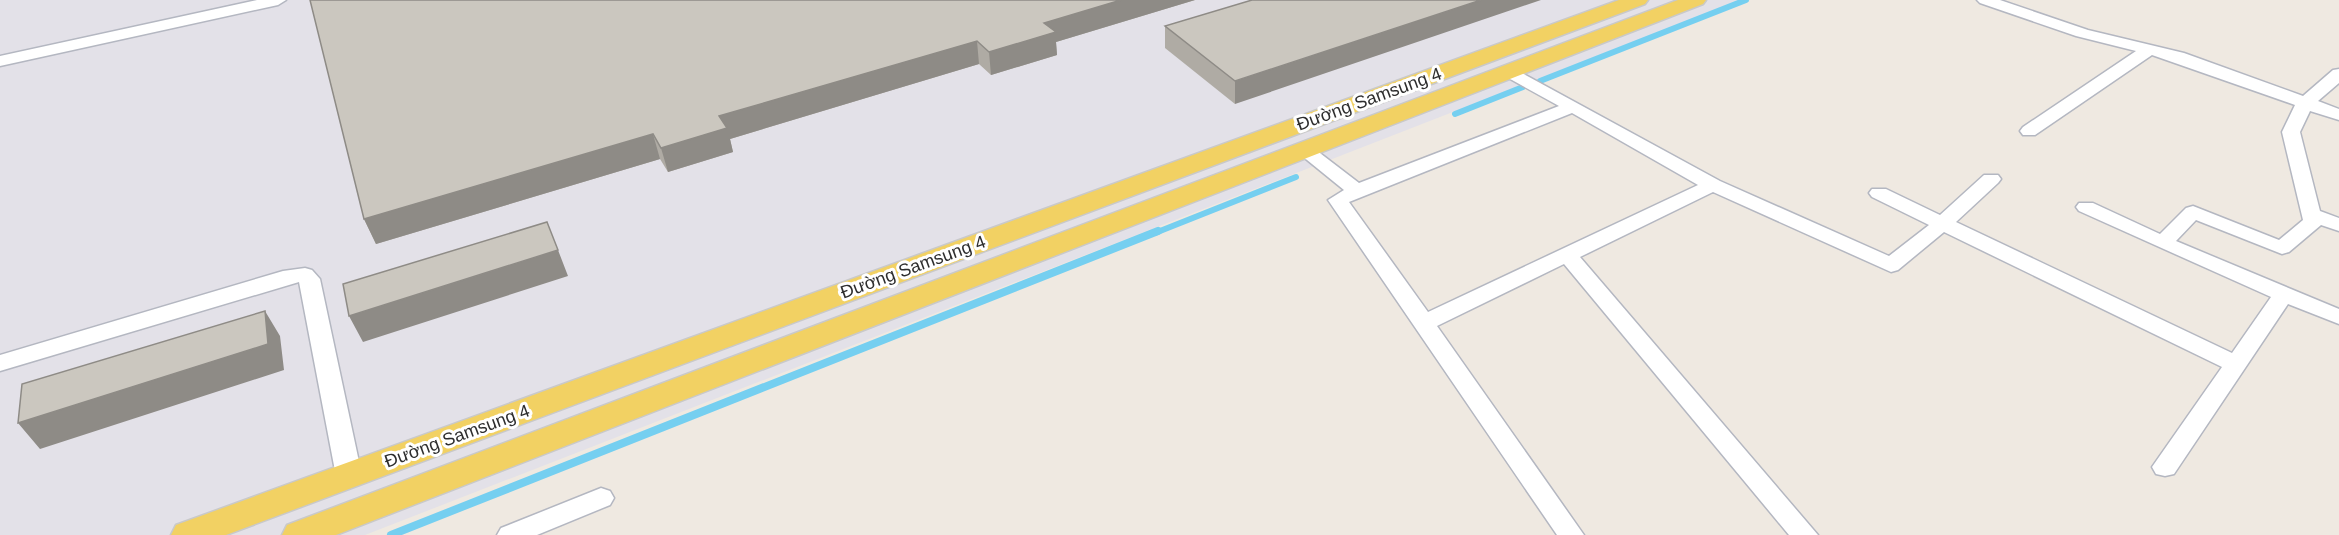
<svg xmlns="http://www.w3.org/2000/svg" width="2339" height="535" font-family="Arial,sans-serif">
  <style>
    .industrial { fill: #e3e1e8 }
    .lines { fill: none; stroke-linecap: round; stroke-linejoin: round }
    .stream-far1 { stroke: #75cff0; stroke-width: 6 }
    .stream { stroke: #75cff0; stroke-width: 8 }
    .minor-casing { stroke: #b4b7c1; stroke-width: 3 }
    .major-casing { stroke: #c9c9c9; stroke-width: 3 }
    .minor { fill: #fff; fill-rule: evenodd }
    .major { fill: #f2d163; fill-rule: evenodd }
    .wall { fill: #afaba4 }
    .shaded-wall { fill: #8e8b86 }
    .building { fill: #cbc7bf; stroke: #8e8b86; stroke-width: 1.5 }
    .labels { text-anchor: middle; stroke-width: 6; stroke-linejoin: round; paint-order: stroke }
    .street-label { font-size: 18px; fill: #2e2e2e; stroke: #fff }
  </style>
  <rect width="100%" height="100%" fill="#efe9e1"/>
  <path class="industrial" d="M0 0H1741L365 535H0Z"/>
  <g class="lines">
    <path class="stream-far1" d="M1540 81 1746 0
      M1455 114 1523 87
      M1155 233 1296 177"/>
    <path class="stream" d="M391 535 1158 231"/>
    <defs>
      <path id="minor" d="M257 0H286L278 5 0 66V56Z
        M1977 0H2000L2088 30 2184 53 2303 96 2333 70 2339 69V83L2318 101 2339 109V120L2310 111 2300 132 2320 211 2339 218V231L2321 225 2289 252 2282 254 2196 220 2176 241 2339 309V324L2288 304 2174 474 2165 476 2156 474 2152 467 2222 367 1944 232 1898 270 1891 272 1713 192 1580 257 1818 535H1789L1564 264 1437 326 1584 535H1557L1328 200 1344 190 1296 151 1305 145 1312 147 1359 183 1559 106 1503 75 1501 71 1503 67 1509 66 1720 181 1889 256 1929 225 1872 197 1869 193 1872 189H1886L1940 215 1984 175H1998L2001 179 1998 183 1956 222 2232 353 2271 297 2079 211 2076 207 2079 203H2093L2160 234 2186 208 2193 206 2279 240 2303 220 2282 132 2295 105 2152 55 2035 135H2023L2020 131 2023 127 2136 51 2076 36 1980 3ZM1572 113 1698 185 1428 312 1349 202Z
        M305 268 312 270 320 279 362 476 358 483 349 486 340 483 336 476 299 282 0 371V355L283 271Z
        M601 488 610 491 614 498 610 505 537 535H497L501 528Z"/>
      <path id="major" d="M1619 0H1648L1645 4 226 535H171L176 525Z
        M1678 0H1706L1703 4 336 535H282L287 525Z"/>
    </defs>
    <use href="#minor" class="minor-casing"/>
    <use href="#major" class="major-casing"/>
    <use href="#minor" class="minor"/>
    <use href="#major" class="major"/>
  </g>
  <path class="wall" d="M310 0H1195L1056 42 1057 55 991 75 979 64 730 139 733 152 668 172 660 159 376 244 364 219Z
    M1252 0 1235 104 1165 48V26Z"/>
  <path class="shaded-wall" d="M1121 0H1195L1056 42 1057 55 991 75 989 52 1044 23Z
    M1481 0H1541L1235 104V81Z
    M977 41 979 64 730 139 733 152 668 172 661 148 719 116Z
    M653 134 660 159 376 244 364 219Z
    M558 250 568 276 363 342 349 316Z
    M265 311 280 336 284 370 40 449 18 423Z"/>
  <path class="building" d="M310 0H1121L1044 23 1056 32 989 52 977 41 719 116 727 128 661 148 653 134 364 219Z
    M1252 0H1481L1235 81 1165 26Z
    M547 222 558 250 349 316 343 284Z
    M265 311 268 344 18 423 22 384Z"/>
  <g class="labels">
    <g class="street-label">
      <text transform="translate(1369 99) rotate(-20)" y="6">Đường Samsung 4</text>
      <text transform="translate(913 267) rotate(-20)" y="6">Đường Samsung 4</text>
      <text transform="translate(457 436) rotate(-20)" y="6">Đường Samsung 4</text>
    </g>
  </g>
</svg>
